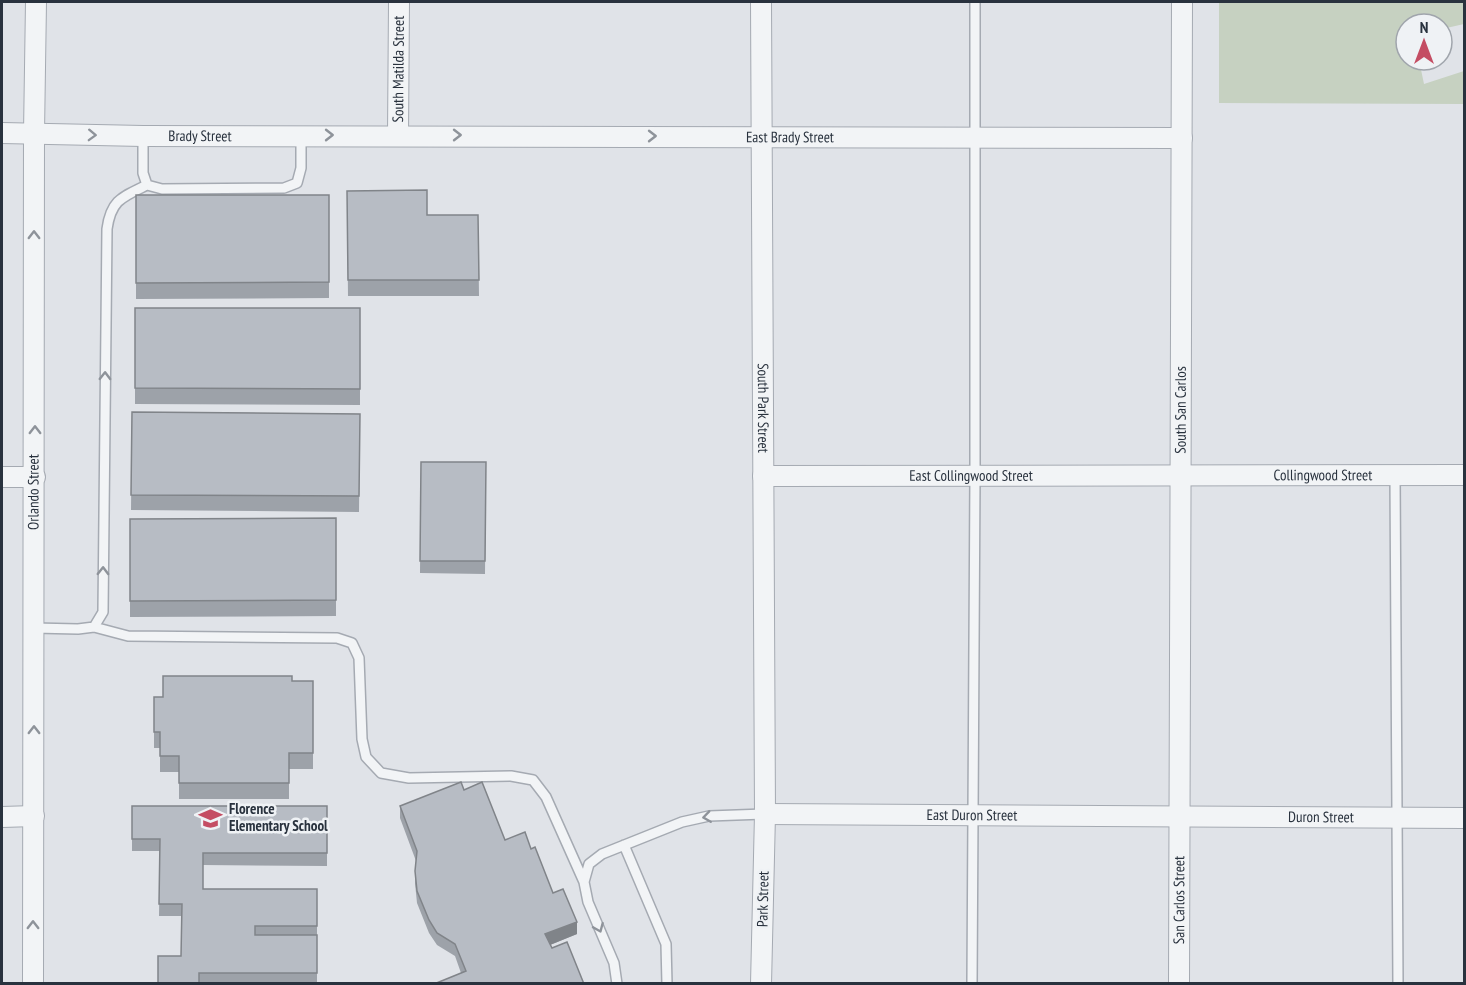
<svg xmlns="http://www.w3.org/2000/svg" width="1466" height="985" font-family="'PT Sans Narrow',sans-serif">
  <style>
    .green { fill: #c6d1c1 }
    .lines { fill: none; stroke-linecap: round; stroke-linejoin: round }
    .service-casing { stroke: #a5aab2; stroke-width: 12 }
    .minor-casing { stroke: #a5aab2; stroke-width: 22 }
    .service { stroke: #f2f4f6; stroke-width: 9 }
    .minor { stroke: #f2f4f6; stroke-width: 20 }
    .wall { fill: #9da2a9 }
    .shaded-wall { fill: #808489 }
    .building { fill: #b7bcc4; stroke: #808489; stroke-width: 1.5 }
    .oneway { stroke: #8e939a }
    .labels { text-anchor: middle; stroke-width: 5; stroke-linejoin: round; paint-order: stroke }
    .street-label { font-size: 15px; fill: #29323e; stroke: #eff2f5 }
    .poi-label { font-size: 15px; font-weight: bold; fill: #29323e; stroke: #eff2f5; text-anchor: start }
  </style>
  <rect width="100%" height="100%" fill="#e0e3e8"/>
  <path class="green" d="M1219 2H1464V24L1442 29V24H1406V60H1419L1424 84 1464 71V104L1219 103Z"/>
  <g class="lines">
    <defs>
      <path id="service" d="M143 136V173L147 185 162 189 284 188 297 183 301 168V136
        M1395 475 1398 984
        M94 627 103 612 107 229C111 200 122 197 147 185
        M34 628 78 629 94 627 128 636 337 638 352 643 359 658 362 739 366 757 381 773 409 778 511 776 533 780 546 797 584 882
        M624 845 666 944 667 984
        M617 984 614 963 588 902 584 882 589 864 602 854 682 822 709 816 765 814
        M972 984 975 475V2"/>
      <g id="minor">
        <path id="s1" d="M761 2 765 814 761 984"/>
        <path id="s2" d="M2 133 143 136 1182 138"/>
        <path id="s3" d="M398 135 399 2"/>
        <path id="s4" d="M763 476 1464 475"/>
        <path d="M2 477H35"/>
        <path id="s5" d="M765 814 1464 818"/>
        <path d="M2 817 34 816"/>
        <path id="s6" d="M33 984 34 133 36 2"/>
        <path id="s7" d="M1179 984 1182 2"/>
      </g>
    </defs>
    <use href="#service" class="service-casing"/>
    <use href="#minor" class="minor-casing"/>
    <use href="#service" class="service"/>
    <use href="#minor" class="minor"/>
  </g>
  <path class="wall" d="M347 191 427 215H478L479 296H348Z
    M136 195H329V298L136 299Z
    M135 308H360V405L135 404Z
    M132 412 360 414 359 512 131 510Z
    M421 462H486L485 574 420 573Z
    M336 518V616L130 617V519Z
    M292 681H313V769H289V799H179V772H160V748H154V697H163Z
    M464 790 505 840 531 849 553 893 577 934 550 945 552 948 461 973 455 956 437 945 429 933 417 903 415 883 416 861 400 818V806Z
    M132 806H327V866L203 865V889H317V984H158L181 956 182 916H159L160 851H132Z"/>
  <path class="shaded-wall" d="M577 922V934L545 947V934Z"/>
  <path class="building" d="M427 190V215H478L479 280H348L347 191Z
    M136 195H329V282L136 283Z
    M135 308H360V389L135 388Z
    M132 412 360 414 359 496 131 495Z
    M421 462H486L485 561H420Z
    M336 518V600L130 601V519Z
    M163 676H292V681H313V753H289V783H179V756H160V732H154V697H163Z
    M461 782 464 790 482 782 505 840 525 832 531 849 535 847 553 893 563 889 577 922 545 934 552 948 567 942 584 984H434L466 971 455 944 437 933 429 920 417 891 415 871 417 851 400 806Z
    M132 806H327V853H203V889H317V926H255V935H317V973H199V984H158V956H181L182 904H159L160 839H132Z"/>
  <defs><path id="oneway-chevron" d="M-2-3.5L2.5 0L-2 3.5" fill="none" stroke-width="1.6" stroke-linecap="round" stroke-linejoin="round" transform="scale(1.5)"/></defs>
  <g class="oneway">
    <use href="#oneway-chevron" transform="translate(92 135) rotate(2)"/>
    <use href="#oneway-chevron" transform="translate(329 135)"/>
    <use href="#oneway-chevron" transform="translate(457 135)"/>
    <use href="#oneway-chevron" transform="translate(652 136)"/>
    <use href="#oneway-chevron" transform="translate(34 235) rotate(-90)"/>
    <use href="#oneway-chevron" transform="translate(105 376) rotate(-89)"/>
    <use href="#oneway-chevron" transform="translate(35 430) rotate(-90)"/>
    <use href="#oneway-chevron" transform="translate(103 571) rotate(-89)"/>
    <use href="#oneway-chevron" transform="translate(34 730) rotate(-90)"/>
    <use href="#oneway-chevron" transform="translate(707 817) rotate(172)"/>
    <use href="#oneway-chevron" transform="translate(33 925) rotate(-90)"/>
    <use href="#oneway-chevron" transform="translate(599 928) rotate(67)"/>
  </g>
  <defs>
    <symbol id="school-bare" viewBox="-9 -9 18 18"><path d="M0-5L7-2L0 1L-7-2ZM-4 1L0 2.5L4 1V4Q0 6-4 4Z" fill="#c44d63" stroke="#eff2f5" stroke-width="2.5" paint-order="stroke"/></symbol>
  </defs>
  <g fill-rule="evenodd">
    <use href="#school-bare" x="194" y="802" width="33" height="33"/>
  </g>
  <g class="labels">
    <g class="street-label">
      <text dy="5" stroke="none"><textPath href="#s3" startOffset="66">South Matilda Street</textPath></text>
      <text dy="5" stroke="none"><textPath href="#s2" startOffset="198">Brady Street</textPath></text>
      <text dy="5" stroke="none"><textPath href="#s2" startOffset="788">East Brady Street</textPath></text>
      <text dy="5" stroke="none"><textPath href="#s1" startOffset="406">South Park Street</textPath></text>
      <text dy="5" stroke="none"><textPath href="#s7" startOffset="574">South San Carlos</textPath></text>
      <text dy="5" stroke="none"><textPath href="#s4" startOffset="208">East Collingwood Street</textPath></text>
      <text dy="5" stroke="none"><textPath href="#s4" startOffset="560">Collingwood Street</textPath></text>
      <text dy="5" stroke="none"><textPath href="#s6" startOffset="492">Orlando Street</textPath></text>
      <text dy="5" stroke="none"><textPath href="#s5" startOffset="207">East Duron Street</textPath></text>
      <text dy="5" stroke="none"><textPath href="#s5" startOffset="556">Duron Street</textPath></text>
      <text transform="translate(763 899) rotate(-89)" y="5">Park Street</text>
      <text dy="5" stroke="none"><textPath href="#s7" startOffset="84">San Carlos Street</textPath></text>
    </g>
    <g class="poi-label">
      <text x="229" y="814">Florence<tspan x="229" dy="17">Elementary School</tspan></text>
    </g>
  </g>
  <rect width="1466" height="985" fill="none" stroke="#29323e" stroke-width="6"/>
  <g transform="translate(1424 42)"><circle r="28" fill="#eff2f5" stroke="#a0a5ac" stroke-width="1.5"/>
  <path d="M0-4.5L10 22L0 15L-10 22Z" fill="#c44d63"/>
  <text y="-9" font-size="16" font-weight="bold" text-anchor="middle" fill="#29323e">N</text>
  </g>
</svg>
